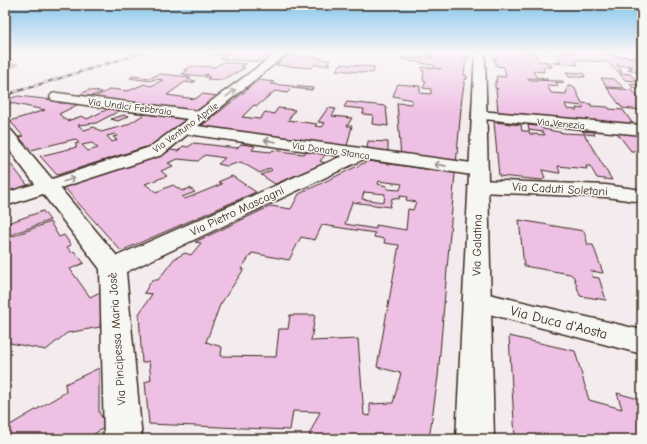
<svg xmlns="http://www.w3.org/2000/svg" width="647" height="444" font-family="'Comic Neue',sans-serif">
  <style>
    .building { fill: #eec0e4; stroke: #3b2a1e; fill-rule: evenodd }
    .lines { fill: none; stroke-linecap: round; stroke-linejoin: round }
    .street-casing { stroke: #3b2a1e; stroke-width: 3 }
    .secondary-casing { stroke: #3b2a1e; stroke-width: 3 }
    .street { fill: #f6f6f2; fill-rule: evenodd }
    .secondary { fill: #f6f6f2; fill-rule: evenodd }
    .rail-casing { stroke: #3b2a1e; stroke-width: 2.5 }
    .rail { stroke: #f6f6f2; stroke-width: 1.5; stroke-dasharray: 5; stroke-linecap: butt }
    .oneway { stroke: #989088 }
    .labels { text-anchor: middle; stroke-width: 3; stroke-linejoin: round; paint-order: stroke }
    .far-street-label { font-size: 10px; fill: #3b2a1e; stroke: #f6f6f2 }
    .street-label { font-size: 12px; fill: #3b2a1e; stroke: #f6f6f2 }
    .near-street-label { font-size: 14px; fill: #3b2a1e; stroke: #f6f6f2 }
  </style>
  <rect width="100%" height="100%" fill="#f4ebef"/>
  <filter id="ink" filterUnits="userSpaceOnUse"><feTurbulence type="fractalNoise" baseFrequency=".025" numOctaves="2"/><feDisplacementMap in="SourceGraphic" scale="8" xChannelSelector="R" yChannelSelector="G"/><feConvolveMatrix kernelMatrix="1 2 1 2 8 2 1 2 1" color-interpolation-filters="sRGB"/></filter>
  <g filter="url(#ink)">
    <path class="building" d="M211 52H277L264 62 221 59 226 55 210 54 214 52Z
      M428 52H469L470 58H466L464 75 467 76V79H465L462 97 456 165 401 158 397 103 412 104V100L393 96 398 84 420 86V93L431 94V89L423 88 426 81 423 80 424 71H422V67L441 69 434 68 435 66 432 65 401 59 402 57 422 59V55L432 58 433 56H428L430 52Z
      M493 52H539H533V55H536L539 61 550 62V63H547L551 64 552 67H543L544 72 533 71 536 77 547 78V80L528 78V80L563 81 564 83 555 82 559 86 547 85 551 93 566 94 568 86 574 87 582 103 591 104V106L608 107 609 109 623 110 633 124 498 112 496 89H498L495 88V81L497 82 496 80 497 76 506 77 504 67 496 66 495 59H492L497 58ZM565 104 583 106V109L576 108 577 110 567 109Z
      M556 52H583L642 56V72L630 71 628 69H632L629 67H633L627 65 628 66 617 65 622 71H616L608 62 575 60 578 65 554 63 553 62 561 63Z
      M289 55 321 58 319 59 330 60 327 63 330 64 329 65H314L311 68 276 65Z
      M224 62 246 64 241 67 245 68 222 80 207 79 210 77H204L208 74 201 76 182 74 188 70H184L192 66 214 67Z
      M5 64H18L5 73V68L8 66H5Z
      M341 64 375 67 373 73 336 70Z
      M566 72 583 73 585 77H569Z
      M619 73 630 74 637 81 625 80Z
      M159 74 191 77 187 79 196 81 192 83 185 82 167 95 195 99 202 94 218 96 197 111 91 99 111 89 128 91 144 84 151 86 163 80 155 79 150 81 130 78 133 76 150 78Z
      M601 78 614 79 624 88 607 87Z
      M259 80 274 82 271 84 313 88 312 90 292 88 287 93 275 91 257 106 254 105 242 117 260 119 265 112 274 114 278 108 295 110 288 120 317 124 315 126 322 127 325 123 318 122 328 108 336 109 332 116 352 118 347 126H352L347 146 200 127 248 89H246Z
      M638 81 642 82V88H633L630 84 641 85Z
      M607 88 632 90 642 102V110L622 108Z
      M89 90 102 92 92 96 79 95Z
      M18 96 62 101 59 103H64L68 102 79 104 59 114 67 121 82 116 87 119 110 108 121 110 96 123 78 125 84 130 94 127 101 132 127 125 145 114 191 119 169 135H166L152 145 57 175 40 156 77 147 75 144 79 143 75 139 31 150 19 137 23 136 10 121 45 110 5 102V100ZM115 134 117 136 113 137 117 140 112 142 107 136ZM92 143 98 148 88 151 82 145Z
      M347 102 386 106 388 126 372 124 373 115 363 114 364 109 344 107Z
      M124 115 129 116 118 121 111 119Z
      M494 122 521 125 522 131H529L530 134 545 135 543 132 529 130 528 125 542 127 543 129 564 133 584 134 612 180 597 178 590 166H586L587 169 558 166 560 173H558L542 170 545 178 542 180 499 176Z
      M582 131 594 132 595 135 586 134Z
      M617 133 642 135V157L638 151H631Z
      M368 141 388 142V151L367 149Z
      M194 143 237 148 241 144 255 146 252 150 271 152 273 150 303 154 310 151 326 154 320 161 325 163 275 184 261 175 272 170 270 168 260 173 241 162 227 166 218 164 225 158 205 155 198 161 178 159 168 163 173 166 161 171 167 176 145 184 156 192 173 185 182 191 190 188 195 192 182 197 185 199 222 184 218 182 232 176 256 192 121 251 64 187 160 155 171 150 178 151 183 146 188 147Z
      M5 157 29 187 5 194Z
      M368 161 455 173 438 377 429 439H321L309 435 320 412 293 411 290 430 149 424 145 382 151 380 149 361 142 363 139 314 152 294 144 293 152 280H158L174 259 185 253 191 255 201 243 195 242 271 206 291 209 299 194ZM379 181 402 184 400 190 387 189V186L378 184ZM364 192 385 194 384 202 362 199ZM400 196 407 197 406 200 416 202 413 210 408 209 406 230 376 225V229L345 224 352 202 390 207 392 198 399 199ZM322 225 375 233 374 237 385 239 384 243 399 245 377 367 401 373 393 403 370 404V416L364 415 358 339 311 341 315 315H290L288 329H279L276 357 221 356 222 347 206 342 220 305 244 269H241L252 253 289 260 301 237 315 240Z
      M43 211 50 220 5 237V224Z
      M519 220 584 231 588 245H593L603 273 591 271 593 277 599 278 606 300 580 296 574 277 570 274 524 266Z
      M50 222 59 237 64 235 71 245 67 247 72 253 74 251 84 263 70 269 90 297 102 291 100 327 67 333 46 350 5 342V239Z
      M509 336 575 351 589 400 622 409 617 393 642 400V439H515Z
      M99 368V412L107 426 86 439H5V428L66 392 65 384Z"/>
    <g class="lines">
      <defs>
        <path id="street" d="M278 52H289L198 126 479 164 486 166 488 170 486 174 479 176 364 159 126 272 142 439H104L100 269 43 194 5 206V193L35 184 5 144V128L11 130 52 179 150 147 188 119 57 101 52 100 50 97 52 94 57 93 198 111ZM188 134 342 156 117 256 60 188 162 155Z
          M609 52H642V57L614 55Z
          M479 111 642 125V135L474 118 472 115 474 112Z
          M478 180 606 185 642 190V202L606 197 478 192 471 190 468 186 471 182Z
          M476 291 642 330V354L466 308 462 301 466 294Z"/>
        <path id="secondary" d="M475 52H485L494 439H456Z"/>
      </defs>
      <use href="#street" class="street-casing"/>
      <use href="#secondary" class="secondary-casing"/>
      <use href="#street" class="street"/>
      <use href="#secondary" class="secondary"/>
      <defs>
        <path id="rail" d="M5 95 145 52"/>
      </defs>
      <use href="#rail" class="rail-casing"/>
      <use href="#rail" class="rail"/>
    </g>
    <defs><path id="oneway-shaft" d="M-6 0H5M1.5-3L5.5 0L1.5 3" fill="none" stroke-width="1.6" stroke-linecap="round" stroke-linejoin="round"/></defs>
    <g class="oneway">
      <use href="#oneway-shaft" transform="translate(231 93) rotate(-38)"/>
      <use href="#oneway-shaft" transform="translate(270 141) rotate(-172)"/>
      <use href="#oneway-shaft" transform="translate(440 165) rotate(-172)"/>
      <use href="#oneway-shaft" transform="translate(69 180) rotate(-18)"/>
    </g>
  </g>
  <linearGradient id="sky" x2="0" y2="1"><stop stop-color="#85c5eb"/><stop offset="0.46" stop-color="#faf6f8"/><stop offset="1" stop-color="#faf6f8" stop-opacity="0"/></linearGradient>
  <rect width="647" height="114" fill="url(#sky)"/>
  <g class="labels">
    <g class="far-street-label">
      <text transform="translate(130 106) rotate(7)" y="4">Via Undici Febbraio</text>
      <text transform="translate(561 123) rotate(5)" y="4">Via Venezia</text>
      <text transform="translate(185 127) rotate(-36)" y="4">Via Ventuno Aprile</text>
      <text transform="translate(331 150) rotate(8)" y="4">Via Donato Stanca</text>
    </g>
    <g class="street-label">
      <text transform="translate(560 189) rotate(3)" y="4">Via Caduti Soletani</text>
      <text transform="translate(237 211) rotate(-25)" y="4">Via Pietro Mascagni</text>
      <text transform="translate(477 245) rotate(-89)" y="4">Via Galatina</text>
      <text transform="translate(117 339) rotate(-94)" y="4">Via Pincipessa Maria Josè</text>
    </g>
    <g class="near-street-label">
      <text transform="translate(559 322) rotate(14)" y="5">Via Duca d'Aosta</text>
    </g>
  </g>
  <rect width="647" height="444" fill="none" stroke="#f6f6f2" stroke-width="20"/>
  <rect x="10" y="10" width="627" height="424" fill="none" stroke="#3b2a1e" stroke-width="1.5" filter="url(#ink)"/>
</svg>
